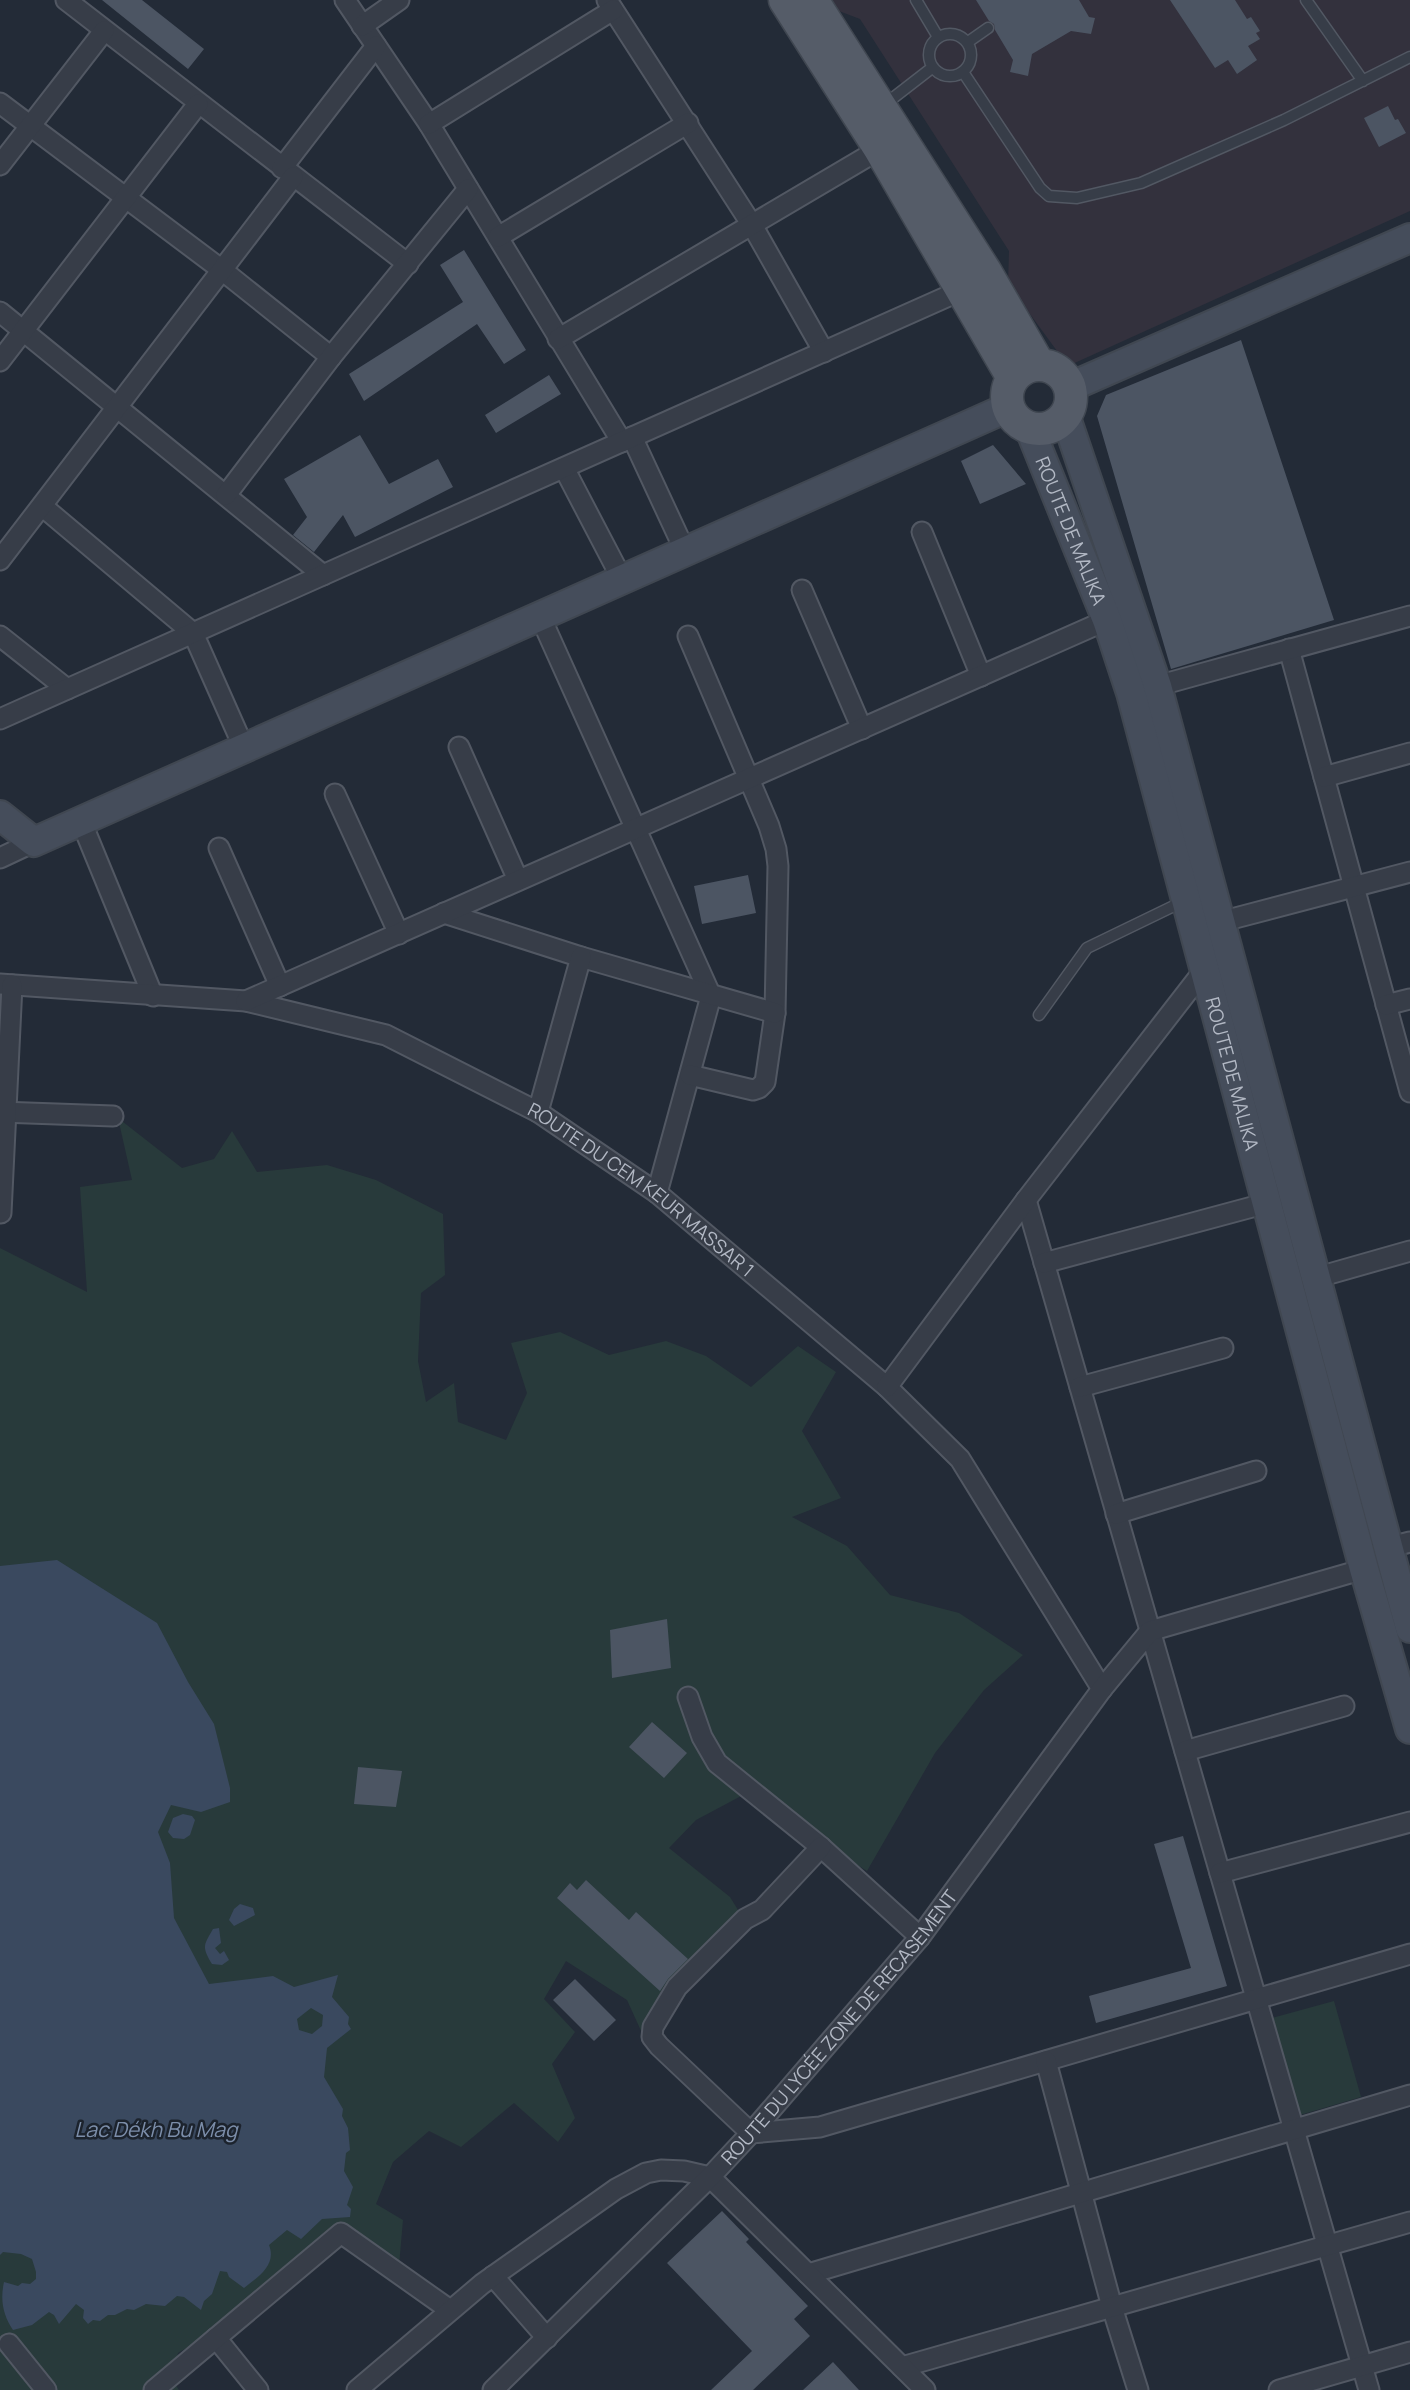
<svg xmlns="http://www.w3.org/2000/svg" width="1410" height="2390" font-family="Manrope,sans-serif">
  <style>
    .medical { fill: #33313d }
    .green { fill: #283a3b }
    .water { fill: #3a495f; fill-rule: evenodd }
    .building { fill: #4c5563 }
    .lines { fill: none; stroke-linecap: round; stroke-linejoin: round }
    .lane-casing { stroke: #525863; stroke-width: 13 }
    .street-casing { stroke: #525863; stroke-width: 23 }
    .secondary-casing { stroke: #404751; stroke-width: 32 }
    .primary-casing { stroke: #404751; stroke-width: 35 }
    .lane { stroke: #373d48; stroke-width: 10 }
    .street { stroke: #373d48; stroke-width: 19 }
    .secondary { stroke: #454d5b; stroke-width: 28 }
    .primary { stroke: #555c68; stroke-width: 32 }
    .labels { text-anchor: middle; stroke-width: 5; stroke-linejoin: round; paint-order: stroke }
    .street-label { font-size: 19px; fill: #b2b8c4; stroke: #1c232d }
    .water-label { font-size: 21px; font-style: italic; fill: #7c8eaa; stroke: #1c232d }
  </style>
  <rect width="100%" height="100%" fill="#232b37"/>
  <path class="medical" d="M826 0H1410V211L1068 366 1008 284 1009 251 860 19 831 8Z"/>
  <path class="green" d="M118 1118 182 1168 214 1159 232 1131 257 1172 327 1165 376 1180 443 1214 445 1275 421 1293 418 1361 426 1402 454 1383 458 1422 506 1440 527 1393 511 1343 560 1332 609 1355 666 1341 706 1356 751 1387 798 1346 836 1372 802 1431 841 1498 792 1517 847 1546 890 1595 959 1613 1023 1655 984 1690 935 1753 867 1871 743 1795 696 1820 669 1848 730 1897 743 1918 665 2023 642 2033 627 2000 566 1961 544 1999 575 2032 552 2064 575 2118 558 2142 514 2103 461 2147 429 2131 393 2162 376 2204 403 2220 399 2266 357 2236 314 2259 220 2328 178 2353 171 2378 179 2390H0V1248L87 1292 80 1187 132 1180Z
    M1334 2001 1361 2097 1300 2115 1272 2018Z"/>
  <path class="water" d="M57 1560 157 1623 188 1682 214 1724 230 1788V1802L201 1812 171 1805 158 1832 170 1863 174 1918 209 1984 273 1976 294 1987 338 1975 332 1997 349 2017 348 2024 351 2029 327 2048 324 2077 343 2109 342 2116 348 2128 350 2150 346 2153 344 2171 353 2187 347 2205 351 2209 350 2217 322 2219 301 2239 287 2230 269 2245C277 2265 258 2277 244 2288L229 2277 227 2272 220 2271 212 2294 204 2301 201 2310 184 2297 177 2296 165 2306 146 2304 134 2310 127 2309 115 2315H108L100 2321 93 2320 88 2324 83 2318 84 2310 76 2304 59 2324 54 2315 49 2312 32 2325 13 2330C3 2315 0 2300 4 2282L18 2286 22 2283 30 2284 36 2279V2272L32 2259 21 2254 3 2252 0 2255V1566ZM311 2008 323 2015 322 2026 312 2034 299 2030 297 2019Z
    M183 1814 192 1816 195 1820 190 1835 184 1839 173 1838 168 1832 173 1818Z
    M240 1904 253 1908 255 1915 234 1926 229 1920 234 1909Z
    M219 1928 221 1943 215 1948 220 1954 224 1951 229 1960 222 1965 212 1964C202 1947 203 1946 213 1929Z"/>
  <path class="building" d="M102 0H142L204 49 188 69Z
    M976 0H1079L1089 17 1095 18 1091 34 1071 31 1032 54 1028 76 1010 72 1013 60 995 30 994 24 989 21Z
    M1170 0H1235L1247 19 1251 17 1260 31 1256 33 1260 39 1248 46 1257 60 1237 74 1228 60 1215 68Z
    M1388 106 1395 120 1398 119 1406 133 1379 147 1364 118Z
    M464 250 526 350 504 364 477 324 364 401 349 374 463 302 440 265Z
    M1241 340 1334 620 1171 669 1097 416 1106 395Z
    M549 375 561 394 496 433 485 415Z
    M360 435 389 484 438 459 453 487 355 537 343 515 314 552 293 535 307 517 284 479Z
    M993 445 1026 484 980 504 961 461Z
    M748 875 756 913 702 924 694 886Z
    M667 1619 671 1668 612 1678 610 1630Z
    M652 1722 687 1753 664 1778 629 1747Z
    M358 1767 402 1771 396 1807 354 1804Z
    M1183 1836 1227 1986 1096 2023 1089 1996 1191 1968 1154 1844Z
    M586 1880 629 1920 636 1912 688 1959 668 1979 660 1991 557 1898 570 1883 577 1890Z
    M575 1979 616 2020 594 2041 553 2000Z
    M722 2211 749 2239 746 2242 808 2306 794 2319 810 2336 753 2390H711L752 2351 667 2263Z
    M833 2362 859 2390H803Z"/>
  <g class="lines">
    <defs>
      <path id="lane" d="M916 0 938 37
        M1306 0 1363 81
        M929 55a21 21 0 1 1 42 0a21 21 0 1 1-42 0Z
        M968 42 988 28
        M963 72 1040 188 1049 196 1077 198 1141 183 1284 120 1410 57
        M884 105 933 67
        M1039 1015 1087 948 1182 902"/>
      <g id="street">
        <path d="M66 0 408 264"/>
        <path d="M345 0 429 124 622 442"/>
        <path d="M607 0 752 225 824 352"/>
        <path d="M362 26 399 0"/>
        <path d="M0 103 222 270 331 357"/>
        <path d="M429 124 613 10"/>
        <path d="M0 165 104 31"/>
        <path d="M282 168 376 46"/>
        <path d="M498 237 688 123"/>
        <path d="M0 312 323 575"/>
        <path d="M558 339 880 149"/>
        <path d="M0 361 198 104"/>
        <path d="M632 437 685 551"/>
        <path d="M564 468 622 579"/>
        <path d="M226 495 331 357 468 189"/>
        <path d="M42 506 193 633 244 748"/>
        <path d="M922 532 981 676"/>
        <path d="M0 560 293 177"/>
        <path d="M802 590 862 729"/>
        <path d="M540 616 711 996 657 1193"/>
        <path d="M0 636 67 689"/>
        <path d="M688 636 769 826 776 849 778 866 775 1013 765 1082 759 1088 753 1090 690 1075"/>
        <path d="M1289 649 1410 1092"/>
        <path d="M1157 686 1410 616"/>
        <path d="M0 719 962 290"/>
        <path d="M459 747 518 880"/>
        <path d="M1324 777 1410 753"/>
        <path d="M335 794 399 934"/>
        <path d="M81 821 153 996"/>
        <path d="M219 848 280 986"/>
        <path d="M0 858 34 842"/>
        <path d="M444 913 581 957 775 1013"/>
        <path d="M1220 922 1410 872"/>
        <path id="s1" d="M0 984 246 1001 386 1035 538 1112 657 1193 887 1387 960 1459 1102 1689"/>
        <path d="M246 1001 1107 620"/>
        <path d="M1386 1005 1410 999"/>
        <path d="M0 1112 113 1116"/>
        <path d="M538 1112 581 957"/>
        <path d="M1026 1200 1369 2390"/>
        <path d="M1 1213 12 985"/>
        <path d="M1044 1263 1267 1203"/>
        <path d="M1315 1278 1410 1251"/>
        <path d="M887 1387 1026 1200 1205 969"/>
        <path d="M1080 1387 1223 1348"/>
        <path d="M1116 1514 1256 1471"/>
        <path d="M1387 1548 1410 1542"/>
        <path d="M688 1697 702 1737 717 1763 821 1847 920 1937"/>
        <path d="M1185 1751 1344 1706"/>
        <path d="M821 1847 762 1910 745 1919 677 1987 653 2027 652 2037 659 2046 751 2133 820 2127 1410 1954"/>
        <path d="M1220 1873 1410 1822"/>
        <path d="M1046 2061 1112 2307 1138 2390"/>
        <path d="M808 2274 1410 2095"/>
        <path d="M493 2276 547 2338"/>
        <path d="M216 2338 258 2390"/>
        <path d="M9 2344 46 2390"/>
        <path d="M902 2367 1410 2222"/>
        <path d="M154 2390 341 2233 450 2310"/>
        <path d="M357 2390 482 2284 616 2189 646 2173 661 2170 684 2171 710 2177 925 2390"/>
        <path id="s2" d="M493 2390 710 2177 751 2133 920 1937 1102 1689 1150 1631 1364 1569"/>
        <path d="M1279 2390 1410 2352"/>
      </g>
      <g id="secondary">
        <path d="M1070 387 1410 238"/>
        <path d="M1065 415 1157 686 1410 1628"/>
        <path id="s3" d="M1029 427 1107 620 1131 693 1364 1569 1410 1729"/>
        <path d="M0 815 34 842 1009 407"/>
      </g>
      <path id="primary" d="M785 0 880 149 1013 378
        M812 0 985 271 1039 365
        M1007 397a32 32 0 1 1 64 0a32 32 0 1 1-64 0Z"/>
    </defs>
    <use href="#lane" class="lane-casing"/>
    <use href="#street" class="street-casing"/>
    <use href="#secondary" class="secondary-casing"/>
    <use href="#primary" class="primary-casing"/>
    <use href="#lane" class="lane"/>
    <use href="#street" class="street"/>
    <use href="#secondary" class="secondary"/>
    <use href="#primary" class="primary"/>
  </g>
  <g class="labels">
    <g class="street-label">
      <text dy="7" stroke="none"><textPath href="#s3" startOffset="112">ROUTE DE MALIKA</textPath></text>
      <text dy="7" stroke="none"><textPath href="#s3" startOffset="679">ROUTE DE MALIKA</textPath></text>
      <text dy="7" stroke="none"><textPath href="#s1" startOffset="690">ROUTE DU CEM KEUR MASSAR 1</textPath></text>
      <text dy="7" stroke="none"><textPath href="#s2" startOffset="502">ROUTE DU LYCÉE ZONE DE RECASEMENT</textPath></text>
    </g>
    <g class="water-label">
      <text x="156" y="2137">Lac Dékh Bu Mag</text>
    </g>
  </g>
</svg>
